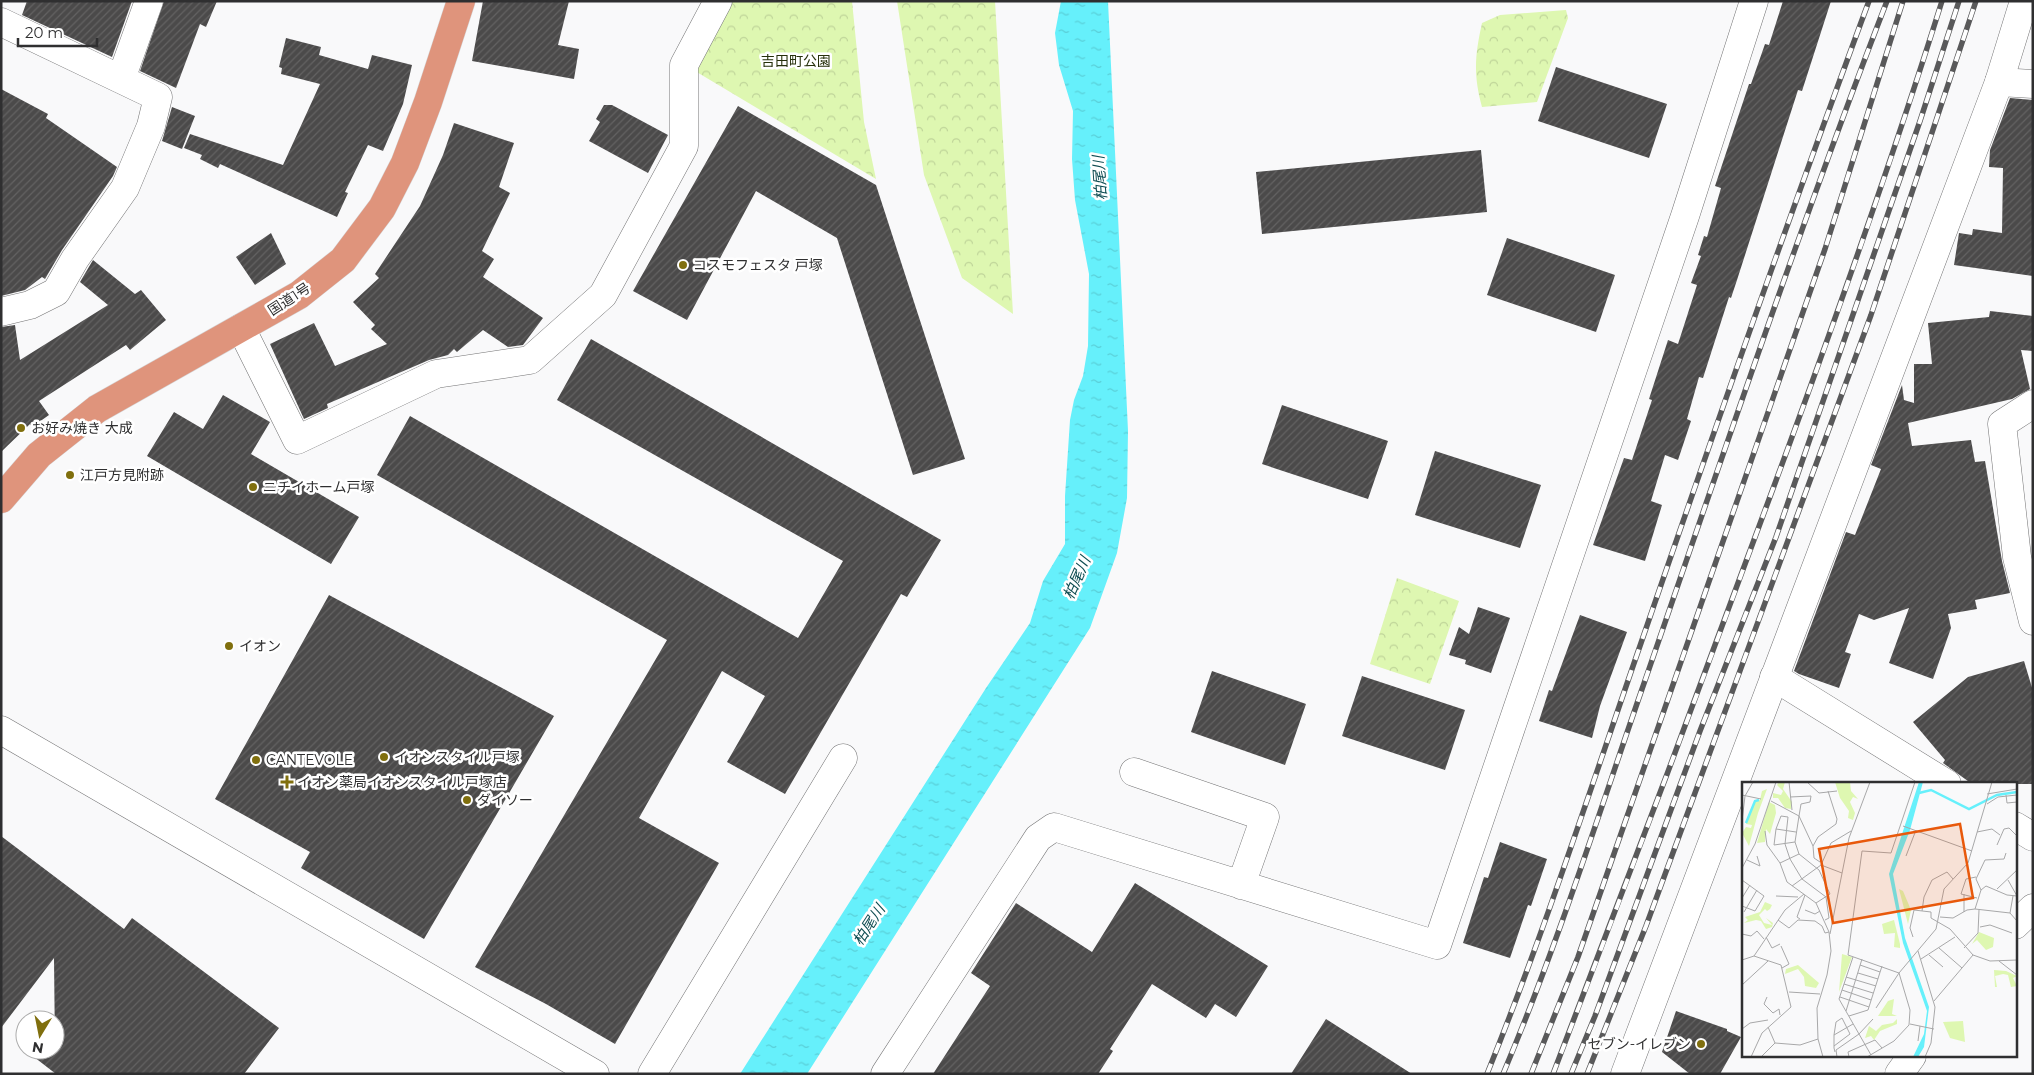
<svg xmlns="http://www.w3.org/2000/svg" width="2034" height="1075" font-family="Montserrat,'Noto Sans JP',sans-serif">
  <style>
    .park { fill: url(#park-crowns) }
    .water { fill: url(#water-ripples) }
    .building { fill: url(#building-hatch) }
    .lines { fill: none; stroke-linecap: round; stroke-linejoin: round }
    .minor-casing { stroke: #747475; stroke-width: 29 }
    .tertiary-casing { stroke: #747475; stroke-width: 29 }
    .trunk-casing { stroke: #d5d5d6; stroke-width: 29 }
    .minor { stroke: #fff; stroke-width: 28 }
    .tertiary { stroke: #fff; stroke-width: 28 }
    .trunk { stroke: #df947c; stroke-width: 28 }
    .rail-casing { stroke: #59595a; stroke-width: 5.5 }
    .rail { stroke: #fff; stroke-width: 4; stroke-dasharray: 11; stroke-linecap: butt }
    .poi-dot { fill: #806f0e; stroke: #fff; stroke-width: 2 }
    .labels { text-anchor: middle; stroke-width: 5; stroke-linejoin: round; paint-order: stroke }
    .park-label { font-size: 14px; fill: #26300b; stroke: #fff }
    .poi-label { font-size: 14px; fill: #2f2f30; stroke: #fff; text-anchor: start }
    .street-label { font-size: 14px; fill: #2f2f30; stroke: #fff }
    .water-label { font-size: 15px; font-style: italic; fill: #0f4d52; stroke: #fff }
    .inset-river { fill: none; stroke: #66f0fb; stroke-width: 2.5 }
    .inset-road { fill: none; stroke: #a8a8a9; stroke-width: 1 }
    .view { fill: #e8590c; fill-opacity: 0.15; stroke: #e8590c; stroke-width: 2.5 }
    .inset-edge { fill: none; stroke: #2f2f30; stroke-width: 2.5 }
  </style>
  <defs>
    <pattern id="park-crowns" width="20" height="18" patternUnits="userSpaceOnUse" patternTransform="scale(1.25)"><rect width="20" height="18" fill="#def7b1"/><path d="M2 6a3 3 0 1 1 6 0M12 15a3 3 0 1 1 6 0" fill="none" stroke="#bfd499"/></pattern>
    <pattern id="water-ripples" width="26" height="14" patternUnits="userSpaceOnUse" patternTransform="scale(1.25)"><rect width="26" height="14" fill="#66f0fb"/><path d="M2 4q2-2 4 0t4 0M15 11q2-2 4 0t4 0" fill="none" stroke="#59ced7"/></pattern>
    <pattern id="building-hatch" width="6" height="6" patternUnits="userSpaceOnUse" patternTransform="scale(1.25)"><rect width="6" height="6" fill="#4b4a4a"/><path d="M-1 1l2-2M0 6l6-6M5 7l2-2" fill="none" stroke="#636262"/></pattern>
  </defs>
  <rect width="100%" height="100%" fill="#f9f9fa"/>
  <path class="park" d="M730 1H852L864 122 876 179 695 71Z
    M897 1H995L1013 314 962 278 924 175Z
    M1566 10 1568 18 1537 102 1482 107C1473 74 1475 55 1482 23L1500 15Z
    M1397 578 1459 601 1430 684 1370 664Z"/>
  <path class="water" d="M1061 1H1108L1128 431 1127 498 1117 553 1090 628 807 1074H740L986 688 1030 623 1043 581 1065 544V496L1070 420 1074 400 1083 376 1088 346 1089 274 1075 200 1072 159 1073 111 1059 65 1055 33Z"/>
  <path class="building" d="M27 1H132L112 57 22 15Z
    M164 1H217L206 27 200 24 176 88 140 71Z
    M483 1H569L558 45 579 49 574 79 472 61Z
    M1783 1H1831L1802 91 1798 90 1737 280 1731 298 1729 297 1703 378 1699 377 1687 419 1691 421 1678 460 1665 455 1651 501 1662 505 1645 561 1593 545 1624 458 1632 460 1652 400 1649 399 1668 340 1678 344 1697 285 1691 283 1701 256 1698 255 1704 236 1707 237 1721 188 1715 186 1749 84H1751L1765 44 1769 45Z
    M286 38 321 47 319 55 368 69 372 55 412 65 403 104 383 151 368 145 345 192 348 193 337 217 220 164 218 168 200 159 202 155 184 148 190 134 283 165 320 84 281 74 282 68 279 67Z
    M1556 67 1667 104 1649 158 1538 121Z
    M1 89 48 114 46 118 117 167 113 176 62 250 45 279 42 277 25 290 1 296Z
    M2010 98 2033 100V276L1954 265 1959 233 1972 235 1973 229 2002 233 2003 168 1989 167 1990 150Z
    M604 105H612L668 135 648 173 589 141 600 122 596 119Z
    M738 106 876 185 965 459 913 475 837 238 756 191 687 320 633 291Z
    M172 107 195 116 182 149 162 141Z
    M454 123 514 143 499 187 510 193 482 251 494 259 483 277 543 318 523 345 508 347 483 330 457 352 454 349 448 355 429 360 327 404 328 408 304 419 270 344 314 323 335 366 387 344 371 329 375 325 353 302 379 278 375 274 420 206 443 155Z
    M1481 150 1487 212 1262 234 1256 172Z
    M271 233 286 264 255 285 236 257Z
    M1507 238 1615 275 1596 332 1487 295Z
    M93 260 135 294 141 290 166 320 130 350 126 345 39 401 49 415 32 427 30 424 1 452V327L15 325 20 360 108 305 80 282Z
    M1990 311 2033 316V351L2021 350 2030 389 2012 399 1908 423 1912 446 1971 440 1975 462 1985 461 2002 561 2010 593 1975 600 1977 609 1948 614 1951 628 1933 679 1889 663 1909 608 1874 620 1859 614 1845 652 1851 654 1839 688 1799 674 1794 671 1846 532 1855 535 1881 469 1871 465 1902 385 1904 400 1914 403V364H1932L1928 323 1989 317Z
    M591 339 941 540 907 597 901 594 785 794 727 762 765 696 722 671 639 818 719 863 615 1044 546 1004 475 967 667 640 377 475 410 416 798 638 843 561 557 400Z
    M223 395 270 422 251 454 359 517 331 564 147 456 174 412 203 429Z
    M1282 405 1388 441 1368 499 1262 464Z
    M1435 451 1541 485 1520 548 1415 515Z
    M329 595 554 716 424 939 301 868 310 852 215 799Z
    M1478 607 1510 618 1491 673 1465 664 1466 660 1449 655 1459 627 1469 634Z
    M1580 615 1627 632 1600 706 1592 738 1539 721 1549 690 1552 691Z
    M2024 661 2033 691V784H1972L1943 763 1945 760 1913 722 1968 677Z
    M1212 671 1306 704 1285 765 1191 732Z
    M1362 676 1465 710 1445 770 1342 736Z
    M1 836 124 929 132 918 279 1028 244 1074H56L25 1050H55L54 958 1 1028Z
    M1500 842 1547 859 1531 906 1528 905 1510 958 1463 943 1484 877 1488 878Z
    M1135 883 1268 966 1236 1017 1215 1004 1206 1018 1152 984 1110 1049 1113 1051 1098 1074H933L990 986 971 973 1016 903 1092 952Z
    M1676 1011 1727 1029V1031L1741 1037 1720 1074H1690L1662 1052Z
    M1326 1019 1412 1074H1291Z"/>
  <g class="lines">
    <defs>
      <path id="minor" d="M1 22 158 97 151 126 125 188 75 259 56 292 30 305 1 312
        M121 79 149 1
        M1999 82 2033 84
        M241 328 297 440 436 374 530 360 603 295 684 146V65L718 1
        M2033 404 2002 424 2017 557 2033 621
        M1774 677 1947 784
        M1 730 595 1074
        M1134 772 1265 817 1241 885
        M2015 826 2033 837
        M2015 925 2033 908
        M652 1074 843 758
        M885 1074 1038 838 1054 827 1437 945 1685 216 1754 1
        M1899 1074 1912 1056"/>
      <path id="tertiary" d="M1625 1074 1999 82 2024 1"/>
      <path id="trunk" d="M1 499 39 455 97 409 299 295 343 260 382 208 405 163 428 102 461 1"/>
    </defs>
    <use href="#minor" class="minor-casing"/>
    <use href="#tertiary" class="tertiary-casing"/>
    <use href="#trunk" class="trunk-casing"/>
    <use href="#minor" class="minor"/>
    <use href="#tertiary" class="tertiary"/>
    <use href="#trunk" class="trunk"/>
    <defs>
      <path id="rail" d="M1487 1074C1544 933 1591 787 1641 643 1715 428 1790 214 1869 1
        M1503 1074C1556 949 1597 819 1641 692 1721 461 1799 229 1887 1
        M1531 1074 1578 957 1825 249 1903 1
        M1553 1074C1624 890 1693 706 1761 521 1825 349 1887 177 1942 1
        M1571 1074 1595 1016 1700 731 1776 537 1920 121 1959 1
        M1587 1074 1646 926 1871 315 1976 1"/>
    </defs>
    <use href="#rail" class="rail-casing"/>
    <use href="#rail" class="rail"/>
  </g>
  <g class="poi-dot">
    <circle cx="683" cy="265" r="5"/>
    <circle cx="21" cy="428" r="5"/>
    <circle cx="70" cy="475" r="5"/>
    <circle cx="253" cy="487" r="5"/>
    <circle cx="229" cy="646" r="5"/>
    <circle cx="384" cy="757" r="5"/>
    <circle cx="256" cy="760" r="5"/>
    <path d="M284.5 774.5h5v5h5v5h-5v5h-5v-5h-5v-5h5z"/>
    <circle cx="467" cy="800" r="5"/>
    <circle cx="1701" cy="1044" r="5"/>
  </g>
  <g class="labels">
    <g class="park-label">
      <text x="796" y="66">吉田町公園</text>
    </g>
    <g class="poi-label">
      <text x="693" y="270">コスモフェスタ 戸塚</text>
      <text x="31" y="433">お好み焼き 大成</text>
      <text x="80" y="480">江戸方見附跡</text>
      <text x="263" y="492">ニチイホーム戸塚</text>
      <text x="239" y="651">イオン</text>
      <text x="394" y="762">イオンスタイル戸塚</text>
      <text x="266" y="765">CANTEVOLE</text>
      <text x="297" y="787">イオン薬局イオンスタイル戸塚店</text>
      <text x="477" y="805">ダイソー</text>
      <text x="1691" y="1049" text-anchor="end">セブン-イレブン</text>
    </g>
    <g class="street-label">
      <text transform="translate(289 299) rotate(-33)" y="5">国道1号</text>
    </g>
    <g class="water-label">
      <text transform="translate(1100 178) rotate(-94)" y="5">柏尾川</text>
      <text transform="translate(1077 578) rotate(-66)" y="5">柏尾川</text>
      <text transform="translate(869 925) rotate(-57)" y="5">柏尾川</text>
    </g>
  </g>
  <g transform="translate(1742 782)">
    <rect width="275" height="275" fill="#f9f9fa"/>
    <path d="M25 7 16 31 7 64 0 51 4 45 9 46 10 43 4 42 7 32 13 19 18 18 20 9ZM27 20 33 23 34 31 28 52 24 47 23 60 15 61ZM221 239 223 260 208 256 201 240Z" fill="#def7b1"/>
    <path d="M37 0H43L41 7 50 20 49 27 43 26 36 16H31V11L39 13 41 9 35 3ZM93 0H108L109 9 116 17 111 15 108 20 113 31 111 38 106 36 107 29 98 16ZM23 120 30 123 28 127 25 129 23 127 17 133 22 141 30 143 24 136 31 141 30 145 24 147 19 139 14 138 2 141 6 138 3 135 18 130ZM56 183 77 201 74 206 63 204 62 195 56 187 43 192 44 187ZM264 189 275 194 271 196 275 204 269 205 266 193 261 192 253 194 255 205H253L252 188ZM155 237V242L138 249 132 258 129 254 123 256 127 244 134 249 140 243 151 241Z" fill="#def7b1"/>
    <path d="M237 150 252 156 251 165 244 168 235 158 230 162ZM152 217 150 232 155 234H136L146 219Z" fill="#def7b1"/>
    <path d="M157 107 161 109 169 128 166 142ZM152 138 158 162V166L152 165 153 151 142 152 140 142ZM100 172 110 175 97 210Z" fill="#def7b1"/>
    <path d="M177 0H181L168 48 151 92 163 156 187 225 182 265 176 275H171L182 252 185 229 161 161 147 92Z" fill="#66f0fb"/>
    <path class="inset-river" d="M177 11 189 8 227 27 255 13 275 10M4 41 13 19 17 18"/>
    <path class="inset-road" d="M47 0 50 28M65 0 77 11 95 9M245 12 275 7M0 13 19 17M264 13 265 21 275 20M48 15 69 14 68 20 59 22 57 34 71 64M29 19 57 34 53 60 57 72 77 88 88 112 74 121M245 22 256 15 275 13M0 39 3 14 11 0M161 44 230 69M34 47 39 34 46 35 43 62 48 77 60 97 84 115 87 136 83 138M23 49 25 63 38 81 45 100 74 121 87 150 89 169 85 193 75 226 76 257 81 275M235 50 250 47 258 53M53 60 32 63 34 47 54 50M255 63 262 47 267 46 275 54M164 74 174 48M5 78 18 84 15 74M78 80 72 76 71 64 76 55 94 42 95 37 86 9M38 81 57 72M79 83 100 91M0 86 13 62 34 0M234 95 224 97 219 112 235 116M0 98 22 114 13 129 0 124M266 98 275 114M50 104 79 83 89 61 109 49M255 107 275 88M239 108 234 97 243 78 262 77 264 71M34 114 56 115M0 116 8 103M233 127 239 108 244 104 265 113 275 114M63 128 73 132 78 129M180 129 182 115 190 98 205 90 211 97M2 130 15 108M222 130V112M268 131 271 114M198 135 211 136 225 128 233 127 268 131 275 139M58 137 55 135 63 113M36 138 47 146 56 138 73 139 80 144 83 151 87 150M238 145 248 143 270 151M0 152 9 154 15 149 22 157M88 152 107 56 128 0M24 155 30 166 38 162M171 155 168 146 172 128 189 130V136L208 147 231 173 248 179 275 178M39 164 47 182 40 186M197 166 220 186M222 166 236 151 237 128M176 169 193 225 189 261 183 275M187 173 201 185M12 174 43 128 62 112M111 175 97 217 129 273M179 177 213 155M0 178 12 174 39 183 49 225 20 251 9 275M257 179 275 193M118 183 138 190M116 191 136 197M104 195 134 204M102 202 131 211M0 203 26 179M100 208 129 218M47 210 78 212M25 215 22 222 31 231 37 227 38 233M98 215 127 225M192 219 231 173M134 226 157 191 106 173 120 69 149 71 173 0M104 229 120 177M107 234 126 228 140 184M168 242 192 247M26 245 33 261M0 247 8 241 26 238M92 253 111 242M176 259 178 244M92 264 108 252 100 236 94 240 92 253V266L93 270M19 275 33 261 58 263 76 257M95 275 94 268 117 252 131 237M107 275 106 270 133 258 140 266M125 275 152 259 167 243 168 228 157 191 194 147 202 107 226 81 250 0"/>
    <path class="view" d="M218 42 231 116 91 141 77 67Z"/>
    <rect width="275" height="275" class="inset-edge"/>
  </g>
  <rect width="2034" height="1075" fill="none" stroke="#2f2f30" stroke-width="5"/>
  <g transform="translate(40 1035) rotate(190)"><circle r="24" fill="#ffffff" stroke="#acacac"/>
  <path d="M0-4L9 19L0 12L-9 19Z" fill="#806f0e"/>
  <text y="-8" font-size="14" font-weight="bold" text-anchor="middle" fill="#2f2f30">N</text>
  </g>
  <path d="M18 38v8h79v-8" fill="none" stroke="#2f2f30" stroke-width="2.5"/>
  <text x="25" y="38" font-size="15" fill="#2f2f30" stroke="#ffffff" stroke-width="4" paint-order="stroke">20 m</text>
</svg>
